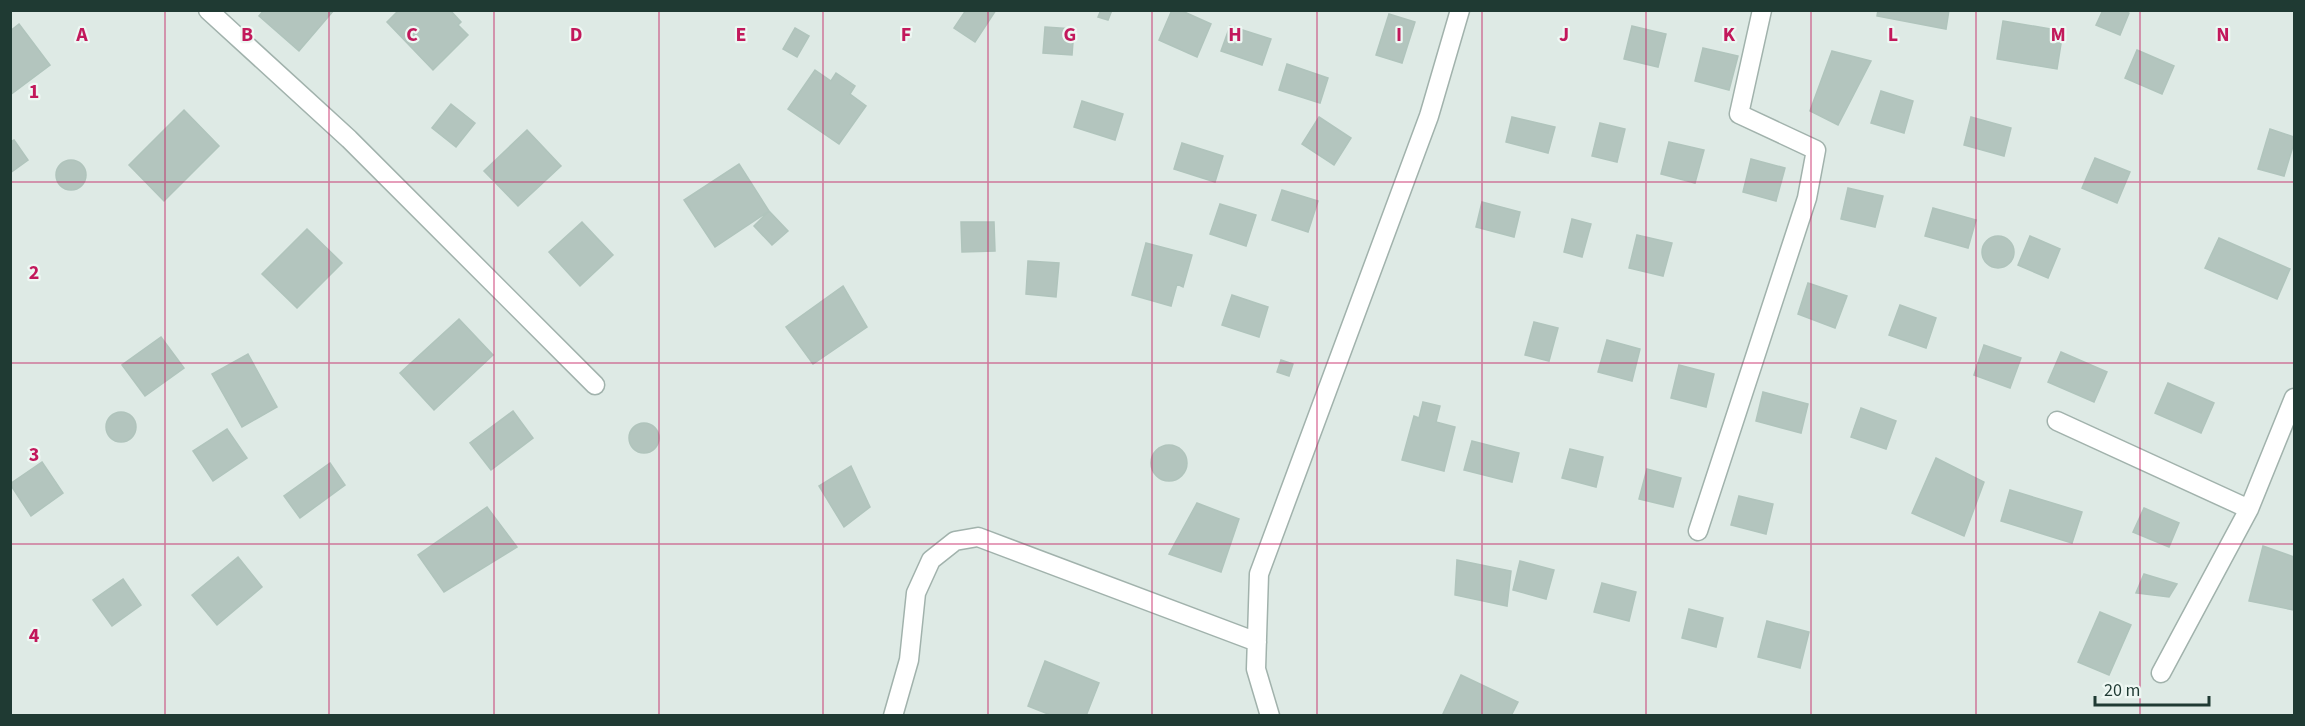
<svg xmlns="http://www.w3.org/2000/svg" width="2305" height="726" font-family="'Source Sans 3',sans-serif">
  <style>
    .building { fill: #b3c5be; stroke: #b0c4bc; stroke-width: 1.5 }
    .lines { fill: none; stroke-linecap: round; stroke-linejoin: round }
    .minor-casing { stroke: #a1b2ac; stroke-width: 21 }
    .minor { stroke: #fff; stroke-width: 18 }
    .grid { fill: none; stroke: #c2185b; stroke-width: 1.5; stroke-opacity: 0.55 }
    .grid-label { font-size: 20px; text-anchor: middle; font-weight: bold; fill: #c2185b; stroke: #eef7f3; stroke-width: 4.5; stroke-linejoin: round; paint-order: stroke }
  </style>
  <rect width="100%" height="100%" fill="#deeae5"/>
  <path class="building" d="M264 10H334L299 51 259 16Z
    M399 10H450L461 22 458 25 468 35 433 70 387 22Z
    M966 10H996L975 42 954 28Z
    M1101 10H1112L1108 20 1098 17Z
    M1172 10H1180L1211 24 1197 57 1159 40Z
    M1878 10H1949L1946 29 1877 16Z
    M2103 10H2123L2129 13 2120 35 2096 25Z
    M1389 14 1415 22 1402 63 1376 55Z
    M2003 21 2063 31 2057 69 1997 59Z
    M19 24 50 65 10 95V31Z
    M1230 26 1271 39 1262 65 1221 51Z
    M1632 26 1666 34 1658 67 1624 59Z
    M1045 27 1074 29 1072 55 1043 53Z
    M795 28 809 36 797 57 783 49Z
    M1703 48 1738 56 1729 90 1695 81Z
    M2137 50 2174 66 2162 94 2125 78Z
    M1832 51 1871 61 1838 125 1810 111Z
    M1287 64 1328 78 1320 103 1279 90Z
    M815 70 831 81 836 73 855 86 850 94 866 106 839 144 788 109Z
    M1881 91 1913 101 1904 133 1871 123Z
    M1082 101 1123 114 1115 140 1074 127Z
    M451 104 475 123 456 147 432 128Z
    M184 110 219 146 164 201 129 165Z
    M1319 117 1351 138 1334 165 1302 144Z
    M1512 117 1555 127 1548 153 1506 142Z
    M1971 117 2011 128 2004 156 1964 145Z
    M1600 123 1625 129 1617 162 1592 156Z
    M2270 129 2294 137V143L2284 176 2258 169Z
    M527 130 561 166 518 206 484 171Z
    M14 140 28 160 10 173V142Z
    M1669 142 1704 150 1695 183 1661 174Z
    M1182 143 1223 156 1215 182 1174 169Z
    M2095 158 2130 172 2117 203 2082 188Z
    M1751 159 1785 168 1776 201 1743 192Z
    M56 175a15 15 0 1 1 30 0a15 15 0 1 1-30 0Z
    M739 164 769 211 715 247 684 200Z
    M1848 188 1883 196 1875 227 1841 219Z
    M1282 190 1318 201 1308 232 1272 220Z
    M1482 202 1520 212 1514 237 1476 227Z
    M1220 204 1256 215 1246 246 1210 234Z
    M1933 208 1976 220 1968 248 1925 236Z
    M769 211 788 231 772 245 754 226Z
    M1572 219 1591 224 1582 257 1564 252Z
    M582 222 613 255 580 286 549 252Z
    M961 222H994L995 251 962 252Z
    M307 229 342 263 297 308 262 274Z
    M1637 235 1672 243 1663 276 1629 268Z
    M2030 236 2060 249 2048 278 2018 265Z
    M1982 252a16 16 0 1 1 32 0a16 16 0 1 1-32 0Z
    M2219 238 2290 269 2277 299 2205 268Z
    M1146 243 1192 255 1183 287 1177 284 1171 306 1132 295Z
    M1028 261 1059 263 1056 297 1026 294Z
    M1808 283 1847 296 1835 328 1798 314Z
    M843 286 867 327 813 364 786 327Z
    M1232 295 1268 307 1259 337 1222 325Z
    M1900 305 1936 318 1926 348 1889 335Z
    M459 319 493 355 434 410 400 373Z
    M1534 322 1558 328 1549 361 1525 355Z
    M161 337 184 368 145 396 122 365Z
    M1607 340 1640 349 1632 381 1598 372Z
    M1984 345 2021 358 2010 388 1974 375Z
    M2061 352 2107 372 2094 402 2048 382Z
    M248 354 277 407 242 427 212 374Z
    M1281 360 1293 364 1289 376 1277 372Z
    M1679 365 1714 374 1706 407 1671 398Z
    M2168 383 2214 403 2201 433 2155 413Z
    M1763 392 1808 404 1801 433 1756 421Z
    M1423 402 1440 406 1436 422 1455 427 1444 471 1402 460 1414 416 1419 418Z
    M1861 408 1896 421 1886 449 1851 437Z
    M513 411 533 438 491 470 470 443Z
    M106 427a15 15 0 1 1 30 0a15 15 0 1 1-30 0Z
    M629 438a15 15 0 1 1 30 0a15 15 0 1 1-30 0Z
    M227 429 247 458 213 481 193 451Z
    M1472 441 1519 453 1512 482 1464 470Z
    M1151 463a18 18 0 1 1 36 0a18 18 0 1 1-36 0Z
    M1570 449 1603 457 1596 487 1562 478Z
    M1936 458 1984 482 1964 536 1912 513Z
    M42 462 63 493 31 516 10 484Z
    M330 463 345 485 300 518 284 496Z
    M851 466 870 507 844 527 819 486Z
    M1647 469 1681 478 1673 507 1639 499Z
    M2010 490 2082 512 2072 543 2001 521Z
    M1739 496 1773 504 1766 534 1731 525Z
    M1197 503 1239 519 1221 572 1169 554Z
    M487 507 517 547 444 592 418 555Z
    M2144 508 2179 523 2169 547 2133 532Z
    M2263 546 2294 557V610L2249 601Z
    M238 557 262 587 217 625 192 595Z
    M1457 560 1511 571 1507 606 1455 595Z
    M1520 561 1554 570 1546 599 1513 590Z
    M2144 574 2177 584 2169 597 2136 593Z
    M123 579 141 605 112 626 93 600Z
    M1602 583 1636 592 1629 621 1594 612Z
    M1689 609 1723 618 1716 647 1682 638Z
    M2100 612 2131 625 2109 675 2078 662Z
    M1767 621 1809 632 1800 668 1758 657Z
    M1045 661 1099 683 1086 716H1053L1028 706Z
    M1461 675 1518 702 1511 716H1442Z"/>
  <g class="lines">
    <defs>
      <path id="minor" d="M208 10 349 139 595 385
        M2057 421 2249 509
        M1698 531 1807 198 1816 150 1739 114 1762 10
        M2161 673 2249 509 2294 398
        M893 716 909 660 916 593 931 560 955 541 978 537 1257 642
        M1270 716 1256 669 1259 574 1429 116 1460 10"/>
    </defs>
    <use href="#minor" class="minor-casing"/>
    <use href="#minor" class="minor"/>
  </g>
  <path class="grid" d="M165 10V716M329 10V716M494 10V716M659 10V716M823 10V716M988 10V716M1152 10V716M1317 10V716M1482 10V716M1646 10V716M1811 10V716M1976 10V716M2140 10V716M10 182H2294M10 363H2294M10 544H2294"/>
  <g class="grid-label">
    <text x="82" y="41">A</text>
    <text x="247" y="41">B</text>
    <text x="412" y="41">C</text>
    <text x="576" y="41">D</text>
    <text x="741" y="41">E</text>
    <text x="906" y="41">F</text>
    <text x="1070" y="41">G</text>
    <text x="1235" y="41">H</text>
    <text x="1399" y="41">I</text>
    <text x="1564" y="41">J</text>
    <text x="1729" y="41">K</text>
    <text x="1893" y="41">L</text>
    <text x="2058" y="41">M</text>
    <text x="2223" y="41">N</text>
    <text x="34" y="98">1</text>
    <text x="34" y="279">2</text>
    <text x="34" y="461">3</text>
    <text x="34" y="642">4</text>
  </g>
  <rect width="2305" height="726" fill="none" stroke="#1f3a33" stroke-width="24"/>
  <path d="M2095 696v9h114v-9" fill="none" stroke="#1f3a33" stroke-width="3"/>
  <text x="2104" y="696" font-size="18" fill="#1f3a33" stroke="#eef7f3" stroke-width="4.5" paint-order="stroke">20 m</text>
</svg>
